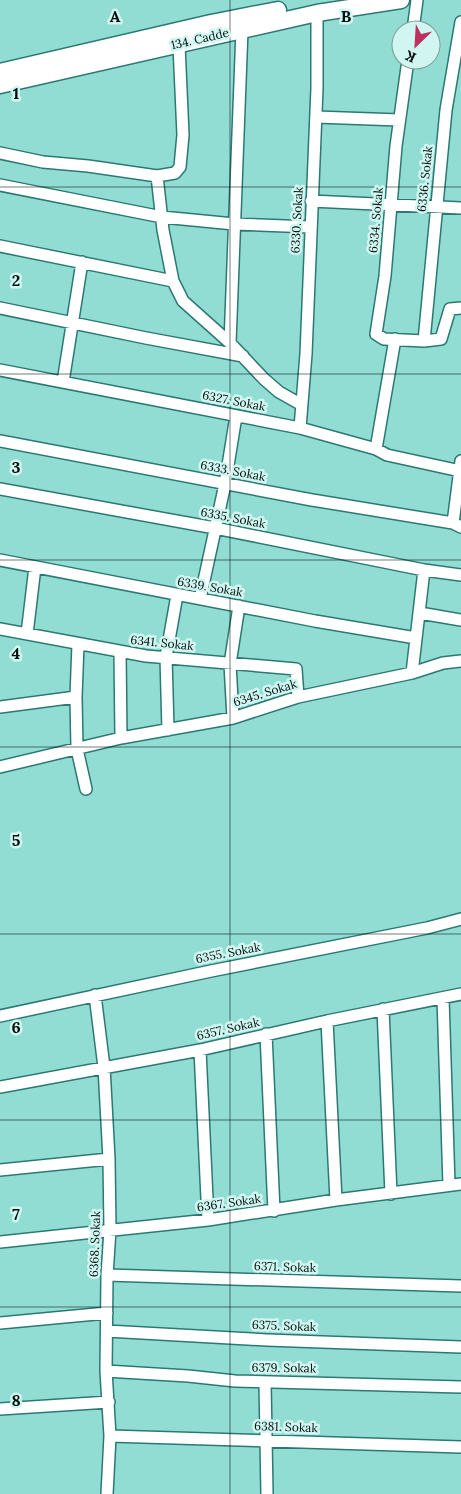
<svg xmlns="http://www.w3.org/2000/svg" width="461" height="1494" font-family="Lora,serif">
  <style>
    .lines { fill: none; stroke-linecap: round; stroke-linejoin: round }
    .street-casing { stroke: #2b7972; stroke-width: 14 }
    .secondary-casing { stroke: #2b7972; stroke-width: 19 }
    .street { stroke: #fff; stroke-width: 11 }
    .secondary { stroke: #fff; stroke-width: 16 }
    .grid { fill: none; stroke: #000f0d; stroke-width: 1; stroke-opacity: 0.55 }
    .labels { text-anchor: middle; stroke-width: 5; stroke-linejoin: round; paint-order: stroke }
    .street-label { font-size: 12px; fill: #000f0d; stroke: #d1f6f1 }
    .grid-label { font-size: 16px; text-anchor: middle; font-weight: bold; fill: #000f0d; stroke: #d1f6f1; stroke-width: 5; stroke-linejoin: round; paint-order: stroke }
  </style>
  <rect width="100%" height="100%" fill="#91ddd4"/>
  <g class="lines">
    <defs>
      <path id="street" d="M413 30 417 0
        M408 60 396 146 385 276 376 334 384 339 424 341 441 339 450 309 461 308
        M316 117 399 120
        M0 153 43 162 88 166 157 176 175 173 180 167 183 135 179 45
        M157 176 163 230 173 281 183 301 230 343 264 379 279 392 302 405
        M0 185 162 217 234 224 310 227
        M311 201 461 208
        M0 246 173 281
        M0 308 146 338 243 356
        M424 341 446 110 461 22
        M230 343 242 30
        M0 370 300 428 376 449 387 455 460 471
        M63 382 82 262
        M300 428 306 354 317 88V13
        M0 441 312 500 453 523 461 527
        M376 449 395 339
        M0 489 215 528 424 570 461 575
        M453 523 461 461
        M0 560 315 621 416 638
        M200 599 225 484 236 416
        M420 613 461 620
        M0 629 146 656 296 669 298 697
        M27 634 35 567
        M78 644 76 697 77 749 86 789
        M120 652 121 738
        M412 673 424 570
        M0 707 76 697
        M233 718 230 664 239 606
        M168 730 166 657 177 595
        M0 767 121 738 233 718 298 697 412 673 443 663 461 661
        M95 995 104 1067 109 1159 110 1230 107 1275 106 1371 110 1436 107 1494
        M443 998 449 1185
        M383 1009 391 1194
        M0 1016 211 971 427 928 461 919
        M327 1021 336 1200
        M266 1034 274 1211
        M200 1050 208 1220
        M0 1087 200 1050 327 1021 461 994
        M0 1170 109 1159
        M0 1242 208 1220 336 1200 461 1184
        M107 1275 461 1286
        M0 1323 107 1313
        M107 1331 267 1340 461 1347
        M106 1371 188 1376 235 1381 461 1387
        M265 1382 267 1494
        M0 1409 109 1402
        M110 1436 461 1447"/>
      <path id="secondary" d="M0 72 211 23 278 10
        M0 85 317 13 401 0"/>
    </defs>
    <use href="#street" class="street-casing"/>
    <use href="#secondary" class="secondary-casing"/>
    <use href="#street" class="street"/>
    <use href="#secondary" class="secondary"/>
  </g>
  <path class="grid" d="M230 0V1494M0 187H461M0 374H461M0 560H461M0 747H461M0 934H461M0 1120H461M0 1307H461"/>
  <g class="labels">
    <g class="street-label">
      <text transform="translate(200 39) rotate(-13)" y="4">134. Cadde</text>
      <text transform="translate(425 179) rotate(-84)" y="4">6336. Sokak</text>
      <text transform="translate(297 220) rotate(-87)" y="4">6330. Sokak</text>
      <text transform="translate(376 220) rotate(-85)" y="4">6334. Sokak</text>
      <text transform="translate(234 401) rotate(11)" y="4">6327. Sokak</text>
      <text transform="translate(233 471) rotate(11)" y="4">6333. Sokak</text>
      <text transform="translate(233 518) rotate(11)" y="4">6335. Sokak</text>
      <text transform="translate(210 587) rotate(10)" y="4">6339. Sokak</text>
      <text transform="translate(162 643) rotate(6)" y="4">6341. Sokak</text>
      <text transform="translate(265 693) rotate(-17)" y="4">6345. Sokak</text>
      <text transform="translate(228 953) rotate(-11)" y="4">6355. Sokak</text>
      <text transform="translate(228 1029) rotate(-13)" y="4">6357. Sokak</text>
      <text transform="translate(229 1203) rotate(-8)" y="4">6367. Sokak</text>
      <text transform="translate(95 1244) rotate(-88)" y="4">6368. Sokak</text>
      <text transform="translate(285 1267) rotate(2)" y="4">6371. Sokak</text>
      <text transform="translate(284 1326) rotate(2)" y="4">6375. Sokak</text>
      <text transform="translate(284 1368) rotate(1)" y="4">6379. Sokak</text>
      <text transform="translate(286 1427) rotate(2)" y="4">6381. Sokak</text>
    </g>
  </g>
  <g class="grid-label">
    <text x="115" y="22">A</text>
    <text x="346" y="22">B</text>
    <text x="16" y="99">1</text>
    <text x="16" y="286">2</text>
    <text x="16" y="473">3</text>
    <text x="16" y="659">4</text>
    <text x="16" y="846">5</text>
    <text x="16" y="1033">6</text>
    <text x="16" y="1220">7</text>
    <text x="16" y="1406">8</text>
  </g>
  <g transform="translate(416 45) rotate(205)"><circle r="24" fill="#d1f6f1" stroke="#7d9a96"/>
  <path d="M0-4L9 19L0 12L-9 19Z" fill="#be305d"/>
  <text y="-8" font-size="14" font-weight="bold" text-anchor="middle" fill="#000f0d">K</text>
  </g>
</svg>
